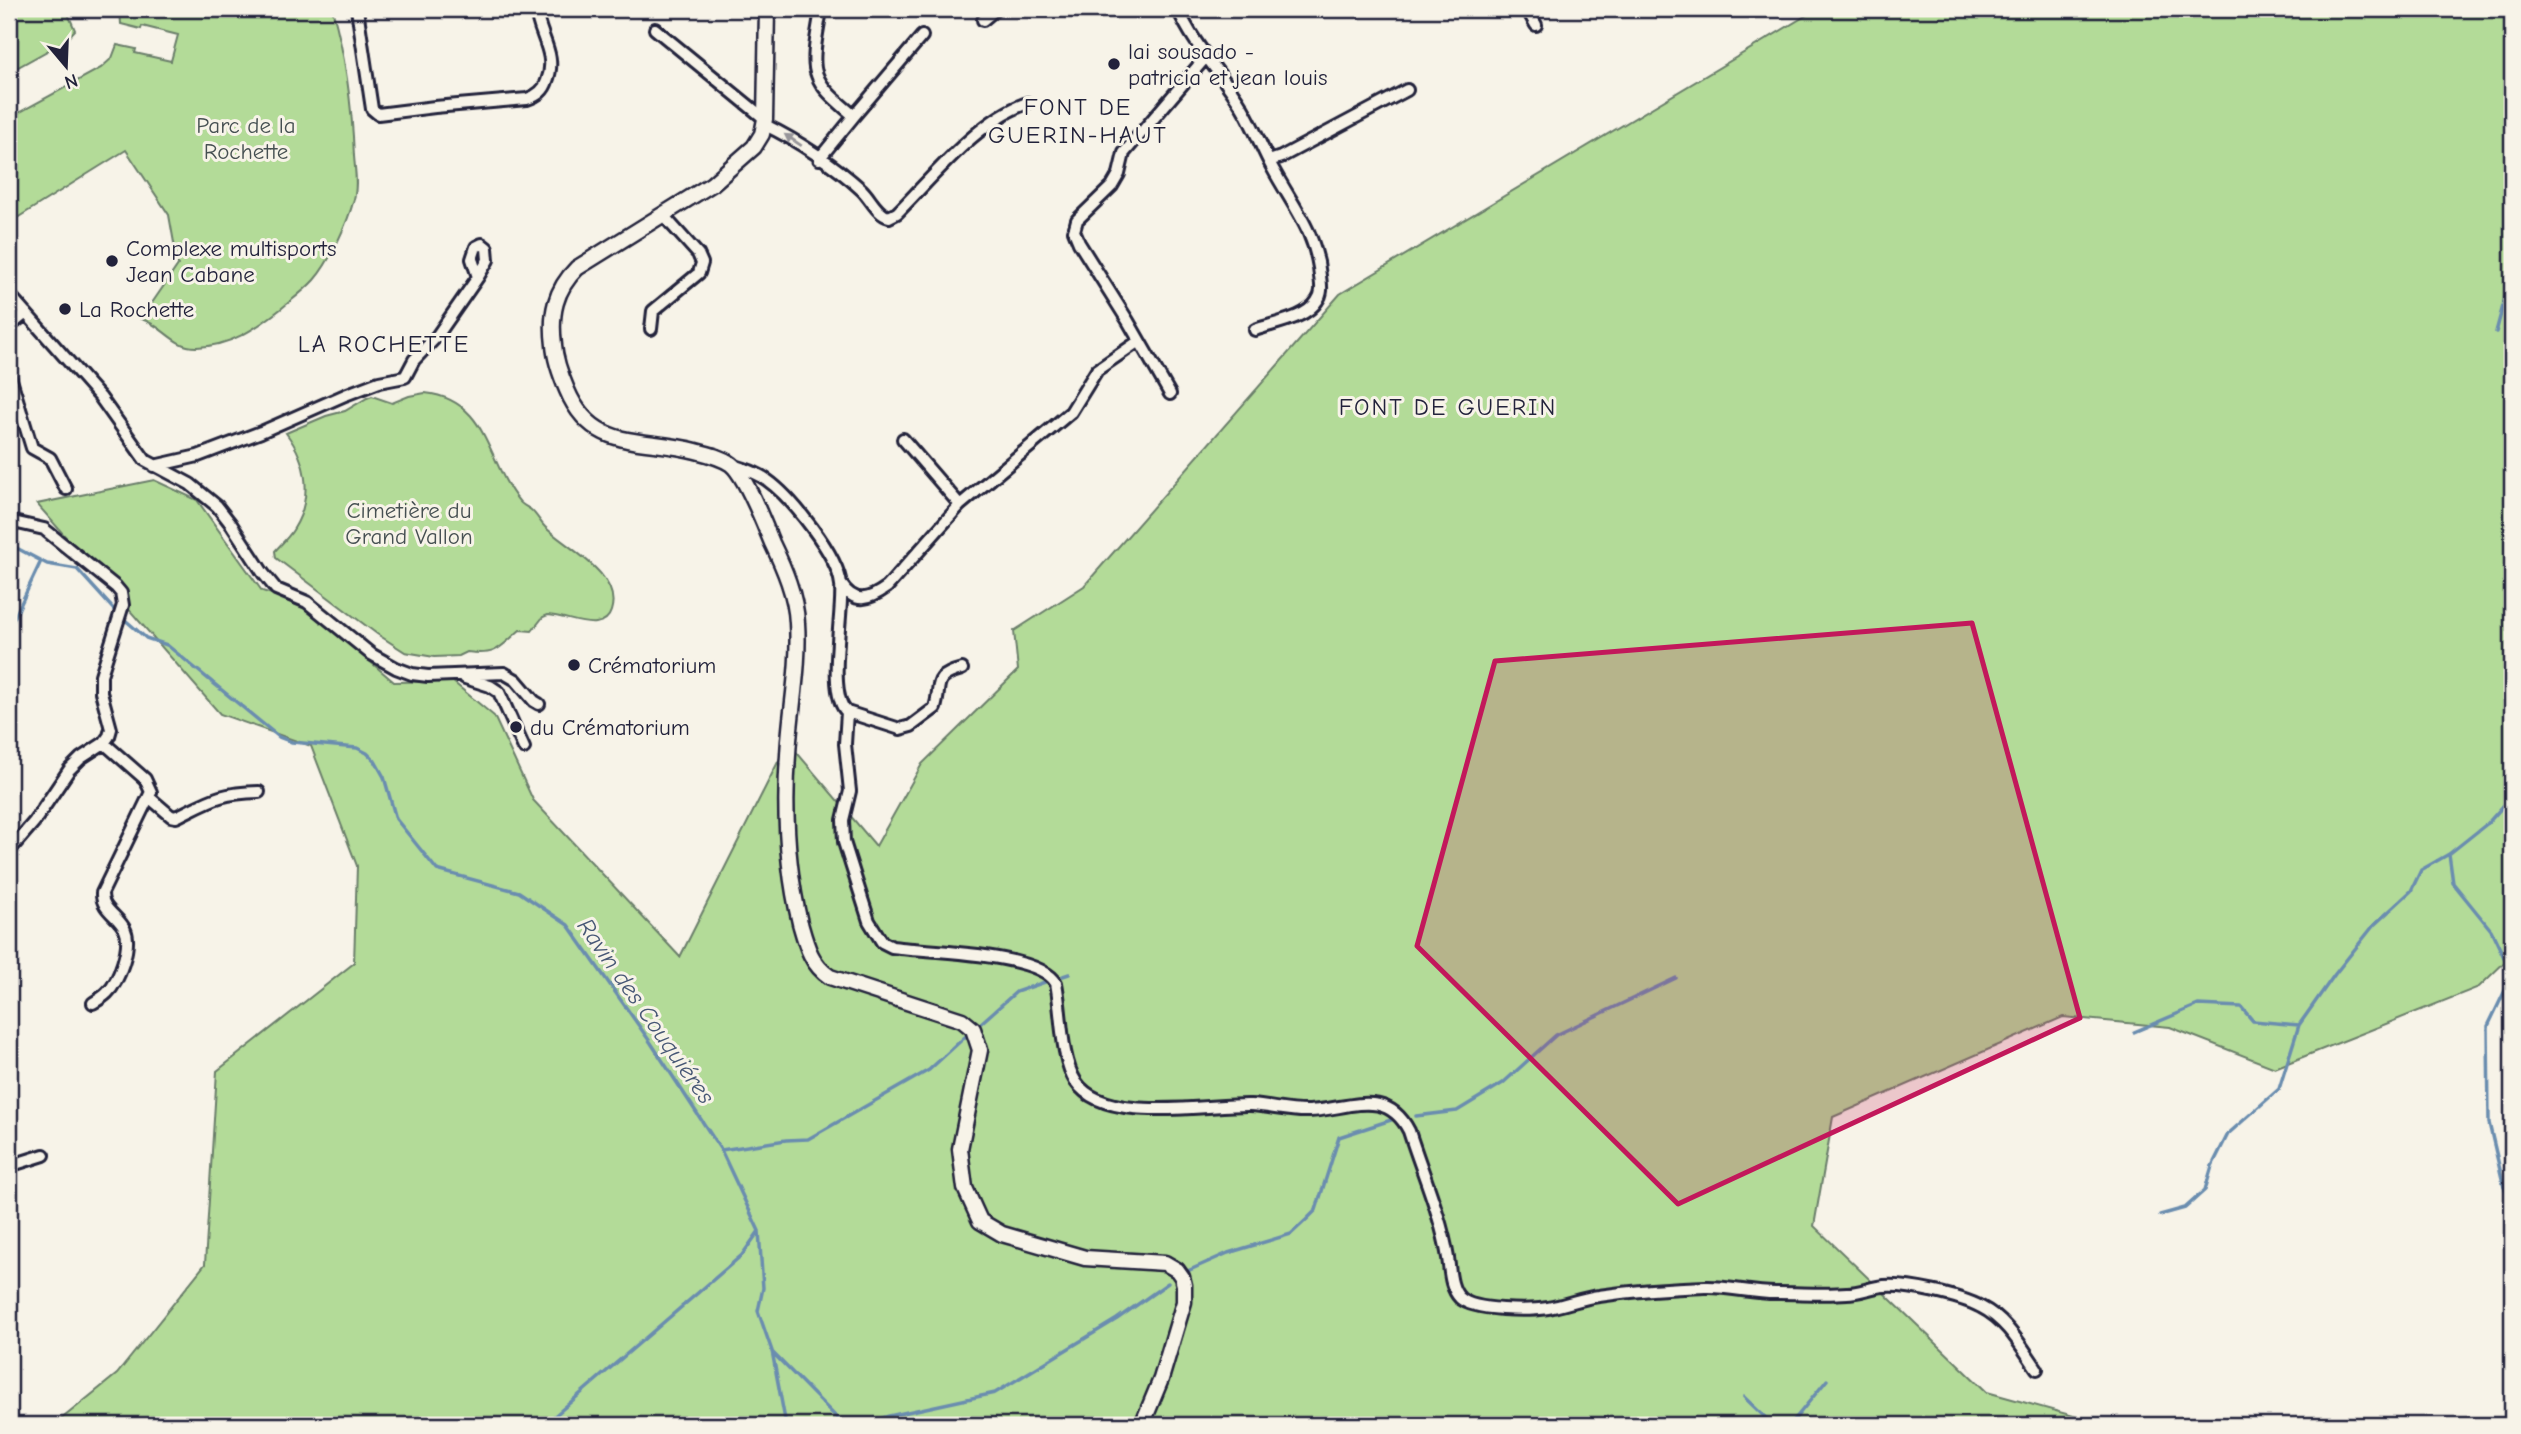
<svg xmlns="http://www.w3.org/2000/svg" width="2521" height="1434" font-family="'Comic Neue',sans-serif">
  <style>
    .green { fill: #b3db98; stroke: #6a7e6a; stroke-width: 2 }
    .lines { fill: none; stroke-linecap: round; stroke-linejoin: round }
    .stream { stroke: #6b8daf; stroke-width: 3.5 }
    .minor-casing { stroke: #22223b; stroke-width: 16 }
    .tertiary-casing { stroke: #22223b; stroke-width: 19 }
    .minor { stroke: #f7f3e8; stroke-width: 10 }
    .tertiary { stroke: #f7f3e8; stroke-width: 14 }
    .oneway { fill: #97959a }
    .marked { fill: #c2185b; fill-opacity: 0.2; stroke: #c2185b; stroke-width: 5; stroke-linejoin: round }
    .poi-dot { fill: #22223b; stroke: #f7f3e8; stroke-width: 2.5 }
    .labels { text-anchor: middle; stroke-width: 6; stroke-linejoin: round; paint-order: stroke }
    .poi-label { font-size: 23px; fill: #22223b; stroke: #f7f3e8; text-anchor: start }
    .park-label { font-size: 23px; fill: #465052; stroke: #f7f3e8 }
    .neighbourhood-label { font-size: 24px; letter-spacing: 2px; fill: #22223b; stroke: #f7f3e8 }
    .water-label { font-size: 24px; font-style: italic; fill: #475775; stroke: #f7f3e8 }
  </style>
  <rect width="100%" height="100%" fill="#f7f3e8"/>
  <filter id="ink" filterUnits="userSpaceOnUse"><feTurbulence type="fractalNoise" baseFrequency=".0143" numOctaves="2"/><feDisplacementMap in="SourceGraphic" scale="14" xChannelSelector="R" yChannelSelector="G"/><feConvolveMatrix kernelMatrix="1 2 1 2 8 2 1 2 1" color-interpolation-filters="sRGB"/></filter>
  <g filter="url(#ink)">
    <path class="green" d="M9 9H66L75 30 65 41 9 72Z
      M120 9H332C346 57 352 106 354 156 355 170 358 186 354 199 348 222 330 262 314 280 305 290 293 299 282 308 257 328 231 346 197 347 173 348 162 324 141 319L178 265 169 215 126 150 9 223V118L101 68 112 58 117 45 136 49 135 53 171 61 178 35 142 26 141 29 121 24Z
      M1817 9H2512V955L2479 987 2275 1068 2170 1027 2063 1017 1833 1117 1814 1226 1987 1392 2081 1418 2075 1425H54L117 1374 205 1264 217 1071 354 963 357 866 311 746 220 714 37 504 154 480 197 500 262 591 303 604 394 682 452 681 494 716 533 800 680 957 788 742 876 846 922 764 1018 670 1014 631 1084 586 1340 294Z
      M425 393C489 400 486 461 519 501 522 505 527 507 531 510 537 515 540 522 545 527 565 547 623 575 611 611 609 618 603 622 596 623 581 625 564 616 548 615L543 617 532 631 520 630C498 649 497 656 467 652L459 656 434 657 405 652 377 634 276 558 275 551C281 544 288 538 293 530 313 499 308 462 286 433L326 416 345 411 367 398 372 396 392 403 409 396Z"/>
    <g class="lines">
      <path class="stream" d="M2496 332 2512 272
        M9 544 47 564 77 569 116 612 146 638 167 645 279 737 292 742 357 748 367 753 375 761 384 777 396 819 437 870 519 892 568 925 651 1043 721 1150 759 1231 763 1288 758 1311 772 1351 786 1425
        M9 629 41 561
        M2449 854 2453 883 2491 930 2512 974
        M1063 976 1069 974
        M2512 976 2488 1026 2489 1123 2504 1187 2512 1200
        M981 1023 1016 992 1045 982
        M2134 1032 2198 1005 2241 1007 2253 1021 2299 1025
        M1416 1116 1457 1111 1503 1083 1556 1035 1676 978
        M721 1150 786 1140 808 1139 929 1070 966 1036
        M2160 1215 2185 1208 2205 1190 2212 1166 2228 1134 2279 1089 2299 1025 2335 974 2374 925 2411 891 2421 870 2449 854 2488 823 2512 796
        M1183 1273 1228 1253 1291 1234 1306 1220 1316 1210 1339 1137 1391 1120
        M772 1352 844 1425
        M1744 1397 1773 1425
        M889 1416 995 1393 1117 1319 1168 1283
        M544 1425 742 1255 759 1231
        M860 1425 889 1416 893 1425
        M1790 1425 1827 1380"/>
      <defs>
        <path id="minor" d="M357 9 372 109 378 114 435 107 527 99C537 96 544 91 547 81 558 54 538 35 536 9
          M1178 9C1195 48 1221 72 1242 107 1254 127 1262 149 1273 169 1293 206 1316 232 1320 276 1321 285 1323 293 1317 301 1306 319 1273 323 1255 330
          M1527 9 1536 25
          M983 20 996 9
          M655 29 765 119
          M854 116 922 36
          M765 125C797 140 836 166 862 190 871 199 877 214 889 217L897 213C934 176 977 121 1027 103
          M819 159 854 116C841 104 823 92 817 75 810 60 819 26 821 9
          M1269 161 1281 157 1407 90
          M9 294 100 397 145 460 190 484 217 506 231 524 263 573 276 589 307 602 371 654 396 668 412 674 428 676 504 673 516 680 534 701 539 704
          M9 327 26 313
          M651 329 653 311 699 273 702 263 698 254 663 215
          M9 373 32 448 50 458 66 489
          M1170 394 1128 321 1079 243 1074 231 1077 220 1112 186 1119 174 1124 153 1205 58
          M903 439 960 505
          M732 465C744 469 757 472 767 480 791 497 838 555 841 585 844 612 826 694 847 712L900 729 911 726 935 708C942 685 931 677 962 669
          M154 466 198 456 261 432 345 395 379 382 405 377 414 360 437 336 478 277 488 260 487 248 482 244 476 247 472 259 478 277
          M9 521 44 529 116 587 121 593 123 605 101 675V692L111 729 109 736 104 743 145 779 151 792 102 893C101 910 119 916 125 930 132 945 119 982 107 993 103 997 98 1000 93 1003
          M841 584C855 605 869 600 887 587L960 505 1071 412 1097 370 1139 341
          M465 678 490 686 499 692 524 748
          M847 712 845 744 850 791 843 820 844 842 869 921 882 942 892 947C926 952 1039 952 1056 983 1062 1012 1060 1057 1076 1082 1105 1125 1206 1104 1250 1105 1270 1106 1290 1112 1309 1111 1347 1110 1386 1086 1409 1131 1422 1172 1441 1215 1448 1258 1450 1270 1450 1288 1460 1298 1474 1311 1529 1311 1548 1308 1566 1305 1582 1298 1599 1296 1634 1291 1670 1288 1705 1287 1730 1286 1754 1294 1779 1293 1802 1293 1825 1295 1847 1293 1860 1293 1871 1287 1884 1286 1907 1284 1961 1296 1981 1307 2007 1320 2021 1346 2037 1369
          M150 798 171 816 176 817C211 800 218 793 259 792
          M9 851 34 822 69 770 81 758 104 743
          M9 1166 44 1155"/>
        <path id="tertiary" d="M767 9 765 119 762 134 754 147 712 184 577 268C555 290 550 314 554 345 555 360 561 376 567 390 593 452 642 437 696 451 708 454 721 457 731 464 746 476 764 524 772 543 784 568 796 596 797 623 800 667 790 712 788 755 784 811 787 868 800 923 806 944 811 965 830 977L962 1020 973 1029 980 1050 960 1149 965 1188 980 1221 1002 1234 1085 1258 1165 1263 1177 1270 1182 1277 1184 1285V1302L1161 1379 1142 1425"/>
      </defs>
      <use href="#minor" class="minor-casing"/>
      <use href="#tertiary" class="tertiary-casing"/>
      <use href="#minor" class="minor"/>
      <use href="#tertiary" class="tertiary"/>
    </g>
    <defs><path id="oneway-solid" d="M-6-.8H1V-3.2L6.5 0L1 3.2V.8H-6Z" transform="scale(1.75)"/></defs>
    <use class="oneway" href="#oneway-solid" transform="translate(793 140) rotate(-146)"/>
  </g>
  <path class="marked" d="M1972 623 2080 1018 1678 1204 1417 946 1495 661Z"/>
  <g class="poi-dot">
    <circle cx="1114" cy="64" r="7"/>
    <circle cx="112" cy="261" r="7"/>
    <circle cx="65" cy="309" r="7"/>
    <circle cx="574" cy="665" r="7"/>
    <circle cx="516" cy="727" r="7"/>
  </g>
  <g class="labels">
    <g class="poi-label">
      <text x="1128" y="59">lai sousado -<tspan x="1128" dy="26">patricia et jean louis</tspan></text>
      <text x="126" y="256">Complexe multisports<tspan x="126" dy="26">Jean Cabane</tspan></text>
      <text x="79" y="317">La Rochette</text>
      <text x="588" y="673">Crématorium</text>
      <text x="530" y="735">du Crématorium</text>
    </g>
    <g class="park-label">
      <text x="246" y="133">Parc de la<tspan x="246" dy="26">Rochette</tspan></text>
      <text x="409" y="518">Cimetière du<tspan x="409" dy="26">Grand Vallon</tspan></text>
    </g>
    <g class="neighbourhood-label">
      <text x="1078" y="115">FONT DE<tspan x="1078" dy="28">GUERIN-HAUT</tspan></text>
      <text x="384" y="352">LA ROCHETTE</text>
      <text x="1448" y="415">FONT DE GUERIN</text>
    </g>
    <g class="water-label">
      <text transform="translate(646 1011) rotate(55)" y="8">Ravin des Couquiéres</text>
    </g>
  </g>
  <rect width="2521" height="1434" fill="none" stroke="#f7f3e8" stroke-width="35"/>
  <rect x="18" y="18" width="2486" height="1399" fill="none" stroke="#22223b" stroke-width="2.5" filter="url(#ink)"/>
  <g transform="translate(66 66) rotate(161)" stroke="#f7f3e8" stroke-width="5" paint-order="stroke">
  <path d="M0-5L12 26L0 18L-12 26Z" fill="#22223b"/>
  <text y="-10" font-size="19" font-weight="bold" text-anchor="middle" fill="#22223b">N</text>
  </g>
</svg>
